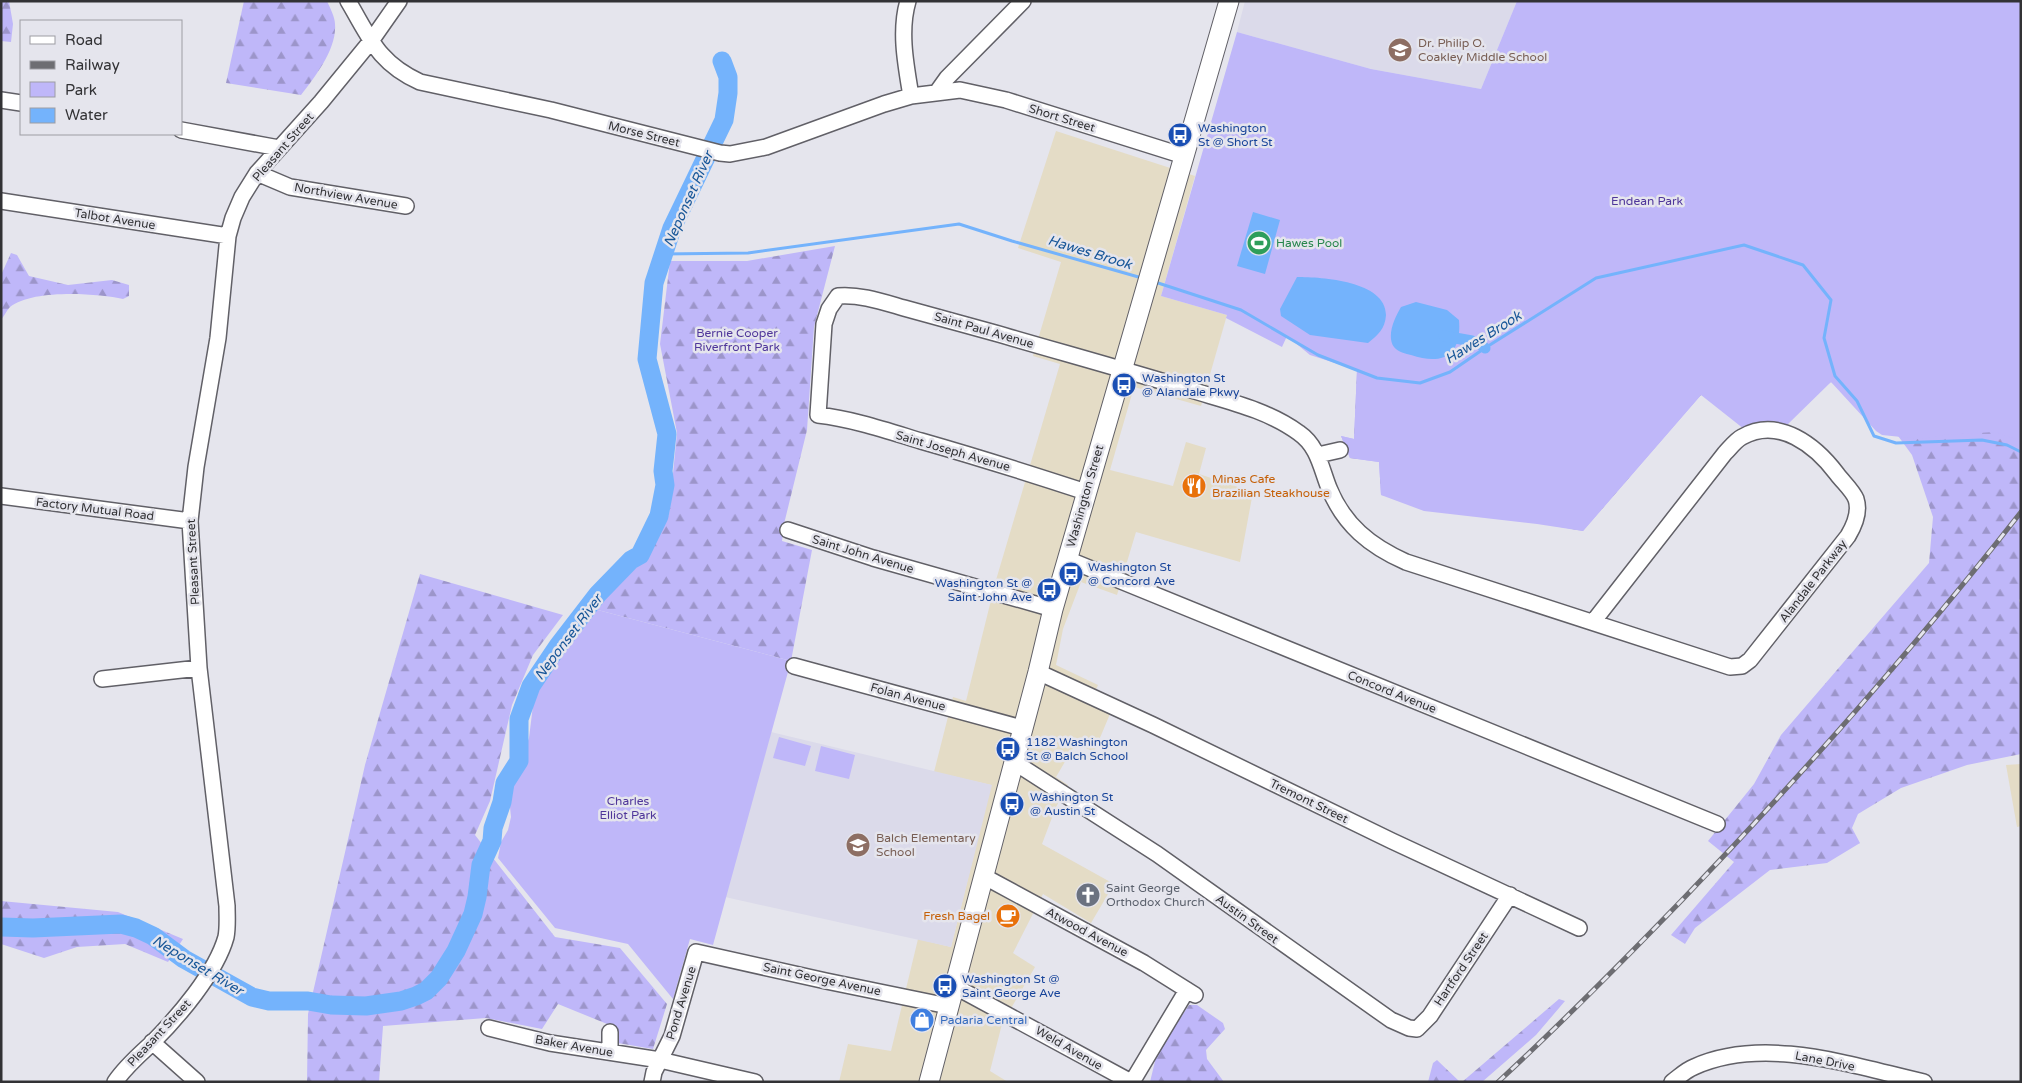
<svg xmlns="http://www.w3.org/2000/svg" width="2022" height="1083" font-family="'Varela Round',sans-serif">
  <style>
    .commercial { fill: #e4dcc6 }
    .built { fill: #dbdaea }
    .forest { fill: url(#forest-firs) }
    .park { fill: #bfb7f9 }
    .water { fill: #74b3fc }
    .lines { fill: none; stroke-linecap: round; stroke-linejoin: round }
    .stream { stroke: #74b3fc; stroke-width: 3 }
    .canal { stroke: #74b3fc; stroke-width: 11 }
    .river { stroke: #74b3fc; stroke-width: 19 }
    .minor-casing { stroke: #616067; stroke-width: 18 }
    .major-casing { stroke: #616067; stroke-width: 21 }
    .minor { stroke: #fff; stroke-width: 15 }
    .major { stroke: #fff; stroke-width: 19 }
    .rail-casing { stroke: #6d6d72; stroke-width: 5 }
    .rail { stroke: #e5e5ed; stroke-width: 3; stroke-dasharray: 9; stroke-linecap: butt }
    .labels { text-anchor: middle; stroke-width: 5; stroke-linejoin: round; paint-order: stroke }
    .education-label { font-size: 12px; fill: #785e54; stroke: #e5e5ed; text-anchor: start }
    .street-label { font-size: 12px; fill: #323235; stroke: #e5e5ed }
    .transit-label { font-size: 12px; fill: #164399; stroke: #e5e5ed; text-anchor: start }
    .park-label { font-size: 12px; fill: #4f369a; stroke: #e5e5ed }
    .leisure-label { font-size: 12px; fill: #27864d; stroke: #e5e5ed; text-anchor: start }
    .food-label { font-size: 12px; fill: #c56008; stroke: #e5e5ed; text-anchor: start }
    .worship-label { font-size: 12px; fill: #5b616d; stroke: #e5e5ed; text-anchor: start }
    .shop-label { font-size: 12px; fill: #366cbe; stroke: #e5e5ed; text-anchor: start }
    .water-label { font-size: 14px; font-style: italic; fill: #175698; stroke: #e5e5ed }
  </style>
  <defs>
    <pattern id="forest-firs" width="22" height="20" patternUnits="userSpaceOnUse" patternTransform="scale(1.25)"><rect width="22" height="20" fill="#bfb7f9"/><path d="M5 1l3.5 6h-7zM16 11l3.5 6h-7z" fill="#9c95ca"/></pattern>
  </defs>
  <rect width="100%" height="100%" fill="#e5e5ed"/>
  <path class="commercial" d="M1056 131 1195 176 1161 296 1227 315 1201 406 1134 387 1110 470 1173 486 1186 442 1206 448 1199 474 1253 492 1240 562 1136 532 1117 595 1081 582 1063 629 1056 665 1098 685 1090 703 1110 714 1094 752 1076 743 1056 777 1068 785 1056 807 1042 844 1114 884 1091 923 1043 894 1013 953 1035 967 1002 1024 990 1071 1008 1082H839L848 1044 891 1051 918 939 951 947 991 785 934 772 953 697 966 701 996 580 1060 364 1033 356 1061 262 1018 248Z
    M2021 764V826L2017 827 2006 765Z"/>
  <path class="built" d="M1245 1H1517L1481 89 1371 69 1237 32Z
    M771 732 992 785 951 947 725 897Z"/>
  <path class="forest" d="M1 1H9L13 24 11 42 1 41Z
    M244 1H327C330 8 335 17 335 24 337 49 315 77 301 95L226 83Z
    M2021 217V598L2019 600 2021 607V754L1967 765 1901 788 1858 814 1852 828 1860 843 1827 863 1770 870 1695 928 1685 944 1671 935 1734 862 1708 841 1754 784 1781 735 1929 563 1933 517 1912 455 1882 414 1831 382 1789 413 1701 395 1583 531 1381 495 1379 462 1350 458 1341 436 1354 439 1357 370Z
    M835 246 814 327 807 430 784 524 782 541 812 550 791 661 594 609 649 555 669 514 677 433 660 344 670 261H747Z
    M11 253 17 255 29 276 68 285 112 280 129 285V296L123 299C97 293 32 289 10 307 7 310 4 316 1 320V275Z
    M420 574 563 615 533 655 512 705 490 801 475 835 555 937 620 948 667 1004 653 1049 618 1043 617 1028 558 1004 542 1029 486 1018 383 1026 379 1082H307L308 1014 365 765Z
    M1 901 118 912 183 939 168 962 125 944 77 947 44 958 1 944Z
    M1559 999 1565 1001 1536 1035 1482 1082H1462Z
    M1189 1005H1197L1223 1023 1225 1029 1206 1050 1207 1059 1224 1082H1150L1157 1053Z
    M1437 1060 1460 1082H1428L1433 1063Z"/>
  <path class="park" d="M1517 1H2021V433L2015 439 1996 432 1944 435 1921 439 1882 435 1876 431 1831 382 1787 425 1766 423 1744 429 1701 395 1583 531 1537 524 1424 511 1381 495 1379 462 1350 458 1341 436 1354 439 1357 370 1310 355 1287 336 1282 347 1226 318 1227 315 1161 296 1237 32 1371 69 1481 89Z
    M594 609 791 661 713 945 690 939 673 999 628 944 555 928 498 858 501 842 508 830 511 817 509 798 515 774 529 738 535 689Z
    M779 737 811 746 805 766 773 758Z
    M821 746 855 755 849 779 815 771Z"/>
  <path class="water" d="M1253 212 1280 220 1265 274 1237 266Z
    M1297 277C1322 277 1386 281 1386 315 1385 329 1378 335 1368 343L1310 335 1281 316 1280 309Z
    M1416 302 1447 310 1459 320C1462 355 1443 366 1411 355 1406 354 1398 352 1394 347 1386 336 1395 317 1401 307Z"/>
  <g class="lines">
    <path class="stream" d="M662 254 748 253 959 224 1012 241 1142 278
      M1155 282 1241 310 1318 355 1377 378 1420 383 1450 372 1485 348 1596 278 1744 245 1803 265 1831 300 1824 338 1835 376 1857 401 1874 436 1896 443 1982 440 2007 445 2021 452"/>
    <path class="canal" d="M1444 336 1472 341
      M1480 344 1485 348"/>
    <path class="river" d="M1 927 33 928 121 924 136 928 153 936 184 959 252 997 269 1001H308L331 1005 366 1006 401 1001 416 996 426 991 439 978 456 951 473 914 477 897 481 865 492 841 493 828 502 802 505 783 519 761V719L531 686 558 646 598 594 631 560 640 555 659 516 665 485 663 471 667 434 647 359 654 283 672 228 724 120 728 93V77L722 61"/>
    <defs>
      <path id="minor" d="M348 1C370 38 378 63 420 82L551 110 720 153 730 154 766 147 884 104 911 96 960 90 1006 100 1184 156
        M908 1C899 31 906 66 911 96
        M937 92 947 78 1023 1
        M1 100 21 103
        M181 130 279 148
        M257 173 290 187 406 206
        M1 201 228 236
        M1318 455 1340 450
        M1086 492C1031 474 977 457 921 441 888 431 853 419 818 415L824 324 829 309 838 296C860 294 883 302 904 308 934 316 965 325 995 333 1060 352 1126 370 1191 390 1227 401 1268 410 1299 433 1318 446 1321 468 1329 488 1344 525 1370 546 1406 562L1730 667 1742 666 1750 660 1848 536C1854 526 1860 511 1856 499 1853 491 1843 482 1837 474 1816 446 1779 416 1742 437 1736 440 1730 448 1725 453L1593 622
        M1 496 190 521
        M788 530 873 558 1053 609
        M1067 559 1717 824
        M794 666 1022 728
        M1038 672 1153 725 1392 841 1579 928
        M102 679 199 668
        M1014 762 1157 854 1391 1020 1409 1028 1417 1029 1430 1016 1510 895
        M985 877 1144 963 1195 995
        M954 986 1131 1082
        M489 1028 550 1043 660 1060 755 1082
        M152 1042 197 1082
        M610 1052V1032
        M115 1082C125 1067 139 1055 152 1043 178 1017 216 973 226 937 228 927 227 916 227 906L199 668 190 521 196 467 218 338 228 236 233 218 242 197 257 173 321 102 371 41 399 1
        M652 1082 654 1072 672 1036 696 952 826 981 948 1006
        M1132 1082 1187 990
        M1672 1082C1679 1077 1686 1070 1694 1067 1765 1035 1853 1066 1924 1082"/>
      <path id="major" d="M929 1082 1038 672 1053 609 1229 1"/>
    </defs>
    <use href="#minor" class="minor-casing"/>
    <use href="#major" class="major-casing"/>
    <use href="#minor" class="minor"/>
    <use href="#major" class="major"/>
    <defs>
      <path id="rail" d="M1498 1082C1562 1023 1623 961 1683 899 1802 775 1915 647 2021 512"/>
    </defs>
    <use href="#rail" class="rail-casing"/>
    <use href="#rail" class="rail"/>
  </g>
  <defs>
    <symbol id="school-disc" viewBox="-11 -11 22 22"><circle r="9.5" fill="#8d6e63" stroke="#e5e5ed"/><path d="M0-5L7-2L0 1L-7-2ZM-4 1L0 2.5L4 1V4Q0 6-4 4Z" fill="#fff"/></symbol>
    <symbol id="bus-disc" viewBox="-11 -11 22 22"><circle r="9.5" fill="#1a4fb4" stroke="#e5e5ed"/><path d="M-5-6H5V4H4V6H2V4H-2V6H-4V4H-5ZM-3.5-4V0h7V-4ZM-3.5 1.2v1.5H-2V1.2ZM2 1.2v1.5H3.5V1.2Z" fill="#fff"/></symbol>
    <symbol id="stadium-disc" viewBox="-11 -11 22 22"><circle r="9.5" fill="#2e9e5b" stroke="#e5e5ed"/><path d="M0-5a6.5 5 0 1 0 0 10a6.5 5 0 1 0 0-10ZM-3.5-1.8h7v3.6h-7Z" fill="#fff"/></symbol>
    <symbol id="restaurant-disc" viewBox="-11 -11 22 22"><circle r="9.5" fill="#e8710a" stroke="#e5e5ed"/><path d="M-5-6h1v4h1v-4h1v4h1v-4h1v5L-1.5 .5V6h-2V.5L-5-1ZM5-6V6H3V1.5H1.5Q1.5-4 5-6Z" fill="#fff"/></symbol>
    <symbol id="church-disc" viewBox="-11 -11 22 22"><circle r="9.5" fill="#6b7280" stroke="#e5e5ed"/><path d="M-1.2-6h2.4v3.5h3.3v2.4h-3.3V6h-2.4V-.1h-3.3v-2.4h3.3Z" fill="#fff"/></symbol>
    <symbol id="cafe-disc" viewBox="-11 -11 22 22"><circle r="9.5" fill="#e8710a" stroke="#e5e5ed"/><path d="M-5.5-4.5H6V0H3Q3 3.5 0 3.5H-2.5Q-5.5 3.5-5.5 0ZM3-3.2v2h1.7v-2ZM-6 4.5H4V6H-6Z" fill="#fff"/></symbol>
    <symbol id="shop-disc" viewBox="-11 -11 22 22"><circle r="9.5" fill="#3f7fe0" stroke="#e5e5ed"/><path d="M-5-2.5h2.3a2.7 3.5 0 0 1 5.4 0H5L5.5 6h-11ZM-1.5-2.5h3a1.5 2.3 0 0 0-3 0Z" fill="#fff"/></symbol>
  </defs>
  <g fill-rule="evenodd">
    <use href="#school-disc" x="1386" y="36" width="28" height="28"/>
    <use href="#bus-disc" x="1166" y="121" width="28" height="28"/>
    <use href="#stadium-disc" x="1245" y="229" width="28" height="28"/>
    <use href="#bus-disc" x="1110" y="371" width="28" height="28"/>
    <use href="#restaurant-disc" x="1180" y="472" width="28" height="28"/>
    <use href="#bus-disc" x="1057" y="560" width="28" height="28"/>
    <use href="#bus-disc" x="1035" y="576" width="28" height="28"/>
    <use href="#bus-disc" x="994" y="735" width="28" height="28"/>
    <use href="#bus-disc" x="998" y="790" width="28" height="28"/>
    <use href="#school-disc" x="844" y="831" width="28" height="28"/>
    <use href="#church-disc" x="1074" y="881" width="28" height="28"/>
    <use href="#cafe-disc" x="994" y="902" width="28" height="28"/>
    <use href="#bus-disc" x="931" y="972" width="28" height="28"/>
    <use href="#shop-disc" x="908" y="1006" width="28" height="28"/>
  </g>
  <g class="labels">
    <g class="education-label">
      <text x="1418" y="47">Dr. Philip O.<tspan x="1418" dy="14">Coakley Middle School</tspan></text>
      <text x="876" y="842">Balch Elementary<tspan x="876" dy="14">School</tspan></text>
    </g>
    <g class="street-label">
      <text transform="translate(1062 118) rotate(17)" y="4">Short Street</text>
      <text transform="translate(644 134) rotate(14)" y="4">Morse Street</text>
      <text transform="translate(283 147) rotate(-49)" y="4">Pleasant Street</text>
      <text transform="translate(346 196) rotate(10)" y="4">Northview Avenue</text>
      <text transform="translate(115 219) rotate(9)" y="4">Talbot Avenue</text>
      <text transform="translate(984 330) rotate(16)" y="4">Saint Paul Avenue</text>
      <text transform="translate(953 451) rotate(16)" y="4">Saint Joseph Avenue</text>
      <text transform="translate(1085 496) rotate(-74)" y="4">Washington Street</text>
      <text transform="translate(95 509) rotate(7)" y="4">Factory Mutual Road</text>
      <text transform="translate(863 554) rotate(17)" y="4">Saint John Avenue</text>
      <text transform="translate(193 562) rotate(-93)" y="4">Pleasant Street</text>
      <text transform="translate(1813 581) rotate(-52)" y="4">Alandale Parkway</text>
      <text transform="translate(1392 692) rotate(22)" y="4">Concord Avenue</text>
      <text transform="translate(908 697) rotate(15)" y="4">Folan Avenue</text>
      <text transform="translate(1309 801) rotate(26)" y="4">Tremont Street</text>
      <text transform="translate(1247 919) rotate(36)" y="4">Austin Street</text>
      <text transform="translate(1087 932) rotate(28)" y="4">Atwood Avenue</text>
      <text transform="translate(1461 969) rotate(-56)" y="4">Hartford Street</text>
      <text transform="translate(822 979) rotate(12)" y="4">Saint George Avenue</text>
      <text transform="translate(681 1003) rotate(-73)" y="4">Pond Avenue</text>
      <text transform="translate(159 1033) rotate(-47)" y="4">Pleasant Street</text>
      <text transform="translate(574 1046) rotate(10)" y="4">Baker Avenue</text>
      <text transform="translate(1069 1048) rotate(30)" y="4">Weld Avenue</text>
      <text transform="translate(1825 1061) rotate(11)" y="4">Lane Drive</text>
    </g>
    <g class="transit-label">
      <text x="1198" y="132">Washington<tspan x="1198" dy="14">St @ Short St</tspan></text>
      <text x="1142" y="382">Washington St<tspan x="1142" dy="14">@ Alandale Pkwy</tspan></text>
      <text x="1088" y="571">Washington St<tspan x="1088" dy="14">@ Concord Ave</tspan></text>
      <text x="1032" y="587" text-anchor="end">Washington St @<tspan x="1032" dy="14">Saint John Ave</tspan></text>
      <text x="1026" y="746">1182 Washington<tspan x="1026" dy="14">St @ Balch School</tspan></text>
      <text x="1030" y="801">Washington St<tspan x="1030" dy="14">@ Austin St</tspan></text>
      <text x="962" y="983">Washington St @<tspan x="962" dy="14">Saint George Ave</tspan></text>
    </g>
    <g class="park-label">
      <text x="1647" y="205">Endean Park</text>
      <text x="737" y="337">Bernie Cooper<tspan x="737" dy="14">Riverfront Park</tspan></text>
      <text x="628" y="805">Charles<tspan x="628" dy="14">Elliot Park</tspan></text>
    </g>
    <g class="leisure-label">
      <text x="1276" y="247">Hawes Pool</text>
    </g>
    <g class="food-label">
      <text x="1212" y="483">Minas Cafe<tspan x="1212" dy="14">Brazilian Steakhouse</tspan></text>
      <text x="990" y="920" text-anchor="end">Fresh Bagel</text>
    </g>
    <g class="worship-label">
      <text x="1106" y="892">Saint George<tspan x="1106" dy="14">Orthodox Church</tspan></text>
    </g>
    <g class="shop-label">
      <text x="940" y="1024">Padaria Central</text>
    </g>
    <g class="water-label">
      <text transform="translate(688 199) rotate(-66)" y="5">Neponset River</text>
      <text transform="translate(1090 252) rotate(17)" y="5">Hawes Brook</text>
      <text transform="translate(1483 337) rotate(-32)" y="5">Hawes Brook</text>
      <text transform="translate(568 637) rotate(-53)" y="5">Neponset River</text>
      <text transform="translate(198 965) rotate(31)" y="5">Neponset River</text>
    </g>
  </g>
  <rect width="2022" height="1083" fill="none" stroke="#323235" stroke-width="5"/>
  <rect x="20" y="20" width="162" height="115" fill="#e5e5ed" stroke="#9d9da3"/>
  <rect x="30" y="36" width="25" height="8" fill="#ffffff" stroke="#9d9da3"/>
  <text x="65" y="45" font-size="15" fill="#323235">Road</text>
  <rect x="30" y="61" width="25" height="8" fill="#6d6d72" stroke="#9d9da3"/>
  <text x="65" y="70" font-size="15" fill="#323235">Railway</text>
  <rect x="30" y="82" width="25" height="15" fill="#bfb7f9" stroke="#9d9da3"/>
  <text x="65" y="95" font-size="15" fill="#323235">Park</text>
  <rect x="30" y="108" width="25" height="15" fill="#74b3fc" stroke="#9d9da3"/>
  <text x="65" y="120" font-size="15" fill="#323235">Water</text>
</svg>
